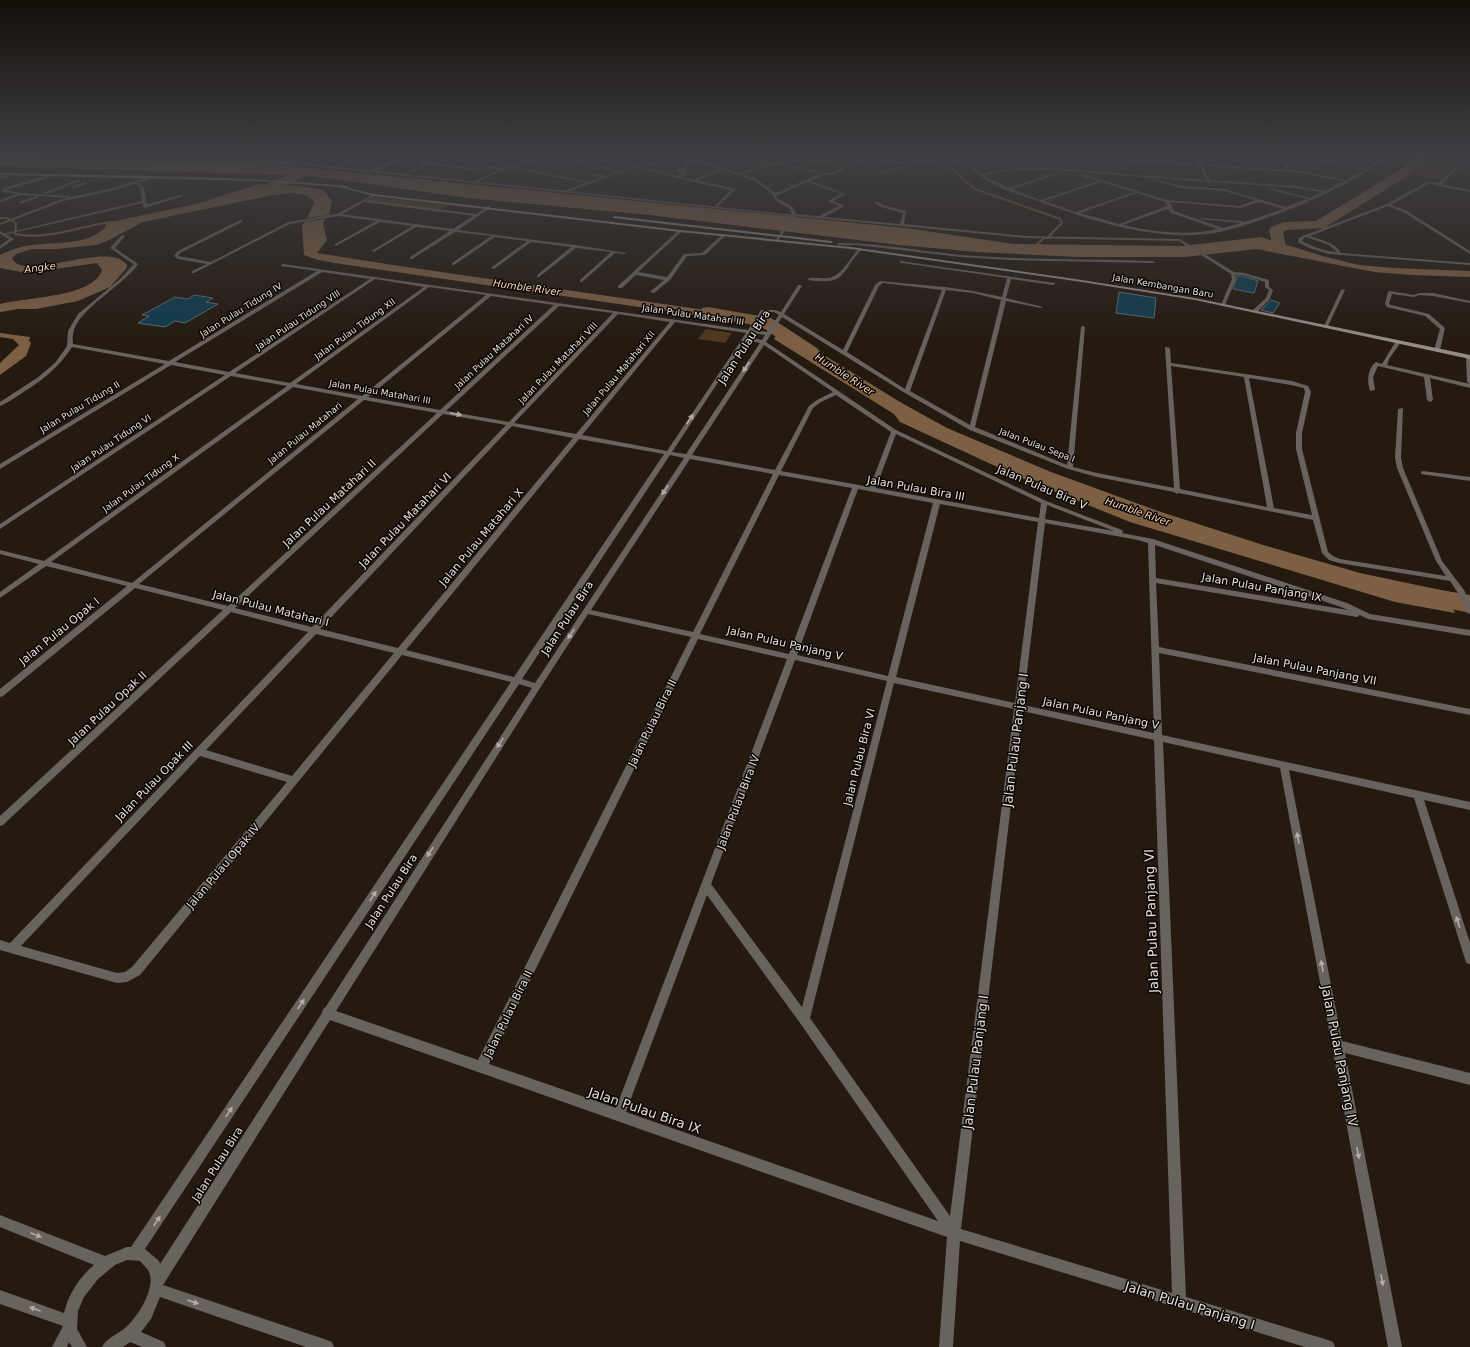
<svg xmlns="http://www.w3.org/2000/svg" width="1470" height="1347" font-family="'DejaVu Sans',sans-serif">
  <style>
    .green { fill: #51381f }
    .water { fill: #7d5f44 }
    .lines { fill: none; stroke-linecap: round; stroke-linejoin: round }
    .stream { stroke: #7d5f44; stroke-width: 2 }
    .river { fill: #7d5f44; fill-rule: evenodd }
    .building { fill: #113b4d; stroke: #5c6d76 }
    .minor { fill: #69635e; fill-rule: evenodd }
    .tertiary { fill: #69635e; fill-rule: evenodd }
    .secondary { fill: #958c84; fill-rule: evenodd }
    .oneway { fill: #b4ada7 }
    .labels { text-anchor: middle; stroke-width: 3; stroke-linejoin: round; paint-order: stroke }
    .far-street-label { font-size: 9px; fill: #e6ded8; stroke: #0a0603 }
    .far-water-label { font-size: 10px; font-style: italic; fill: #fadbbe; stroke: #0a0603 }
    .street-label { font-size: 11px; fill: #e6ded8; stroke: #0a0603 }
    .near-street-label { font-size: 13px; fill: #e6ded8; stroke: #0a0603 }
  </style>
  <rect width="100%" height="100%" fill="#241a10"/>
  <path class="green" d="M763 155H865L857 163 845 168 794 161 765 168 750 161Z
    M1423 160 1459 166 1439 179 1409 173Z
    M374 197 448 205 440 210 367 201Z
    M706 329 732 333 725 343 698 339Z"/>
  <path class="water" d="M0 155 289 166 906 228 1014 244 1182 246 1261 237 1326 257 1359 265 1394 268 1470 271V277L1412 275 1374 272 1256 249 1185 257H1078L977 252 899 245 650 215 468 198 313 176 0 166Z
    M259 184 300 186 323 190 332 201 329 215 307 218 314 203 313 200 306 195 290 193 273 195 143 222 107 241 96 245 56 249H32L16 254 12 258C23 284 108 239 127 265L126 269 110 287 78 301 36 309H18L0 312V304C25 297 93 298 102 270L97 263 27 273 0 268V255L2 254C33 239 55 247 86 239 93 237 99 232 105 228L106 223 196 204Z
    M325 219 323 224 327 240 317 253 393 265 746 316 743 322 341 264 318 260 304 255 302 225 305 222Z
    M780 328 900 402 947 428 1051 472 1158 511 1260 544 1360 573 1445 591 1455 613 1395 602 1130 522 1021 478 900 422 894 414 774 339Z
    M0 333 30 337 29 341 31 343 26 356 0 375V363L19 345 13 339 0 337Z"/>
  <g class="lines">
    <path class="stream" d="M877 155C888 166 904 162 918 160
      M929 162 952 169 975 189 1060 219 1062 223 1049 236 1050 238H1044L1034 247
      M361 176 402 155
      M0 218H7L16 223 15 234C49 241 80 225 113 222"/>
    <path class="river" d="M1417 155H1430L1406 177 1324 228 1287 230 1283 232 1286 248 1284 251H1274L1269 230 1271 227 1284 222 1316 221 1398 171Z
      M301 169 307 173 305 176 271 193 240 201 233 197 235 194 261 187Z
      M708 307 771 318 817 348 820 352 817 356 811 357 805 356 760 326 702 316 700 312 702 308Z
      M1412 585 1470 595V613L1403 599 1399 593 1403 587Z"/>
  </g>
  <path class="building" d="M1237 276H1244L1258 281 1254 293 1233 289Z
    M1119 292 1156 298 1154 318 1116 313Z
    M194 295 213 298 206 302 218 304 185 323 175 321 165 327 138 323 149 316 142 315 175 297 188 299Z
    M1271 300 1280 303 1273 313 1261 310Z"/>
  <g class="lines">
    <path class="minor" d="M54 155H101L254 159 252 160Z
      M369 155H374L348 163 336 169 333 168 346 161Z
      M431 155H435L423 161 481 169 491 166 503 168 544 155H549L516 167 589 182 602 177 592 175V173L606 176 616 172 555 155H560L590 163 629 155H637L648 158 666 155 648 160 634 156 593 164 620 171 645 162 659 165 657 166 645 164 640 166 677 176 683 173 677 171V169L686 166 685 163 693 160 678 155C685 155 690 159 696 159 701 159 707 155 713 155L700 160 713 165 726 161V163L716 166 738 173 777 162 824 173H831L867 156 896 157 938 155 931 156 924 163 879 174 878 172 922 161 928 157 896 159 868 158 833 175H825L810 181 846 194 833 201 843 205V207L824 217 900 224 903 213 881 207 875 203 876 201 883 205 906 211 904 224 1026 236 1180 239 1234 272 1244 273 1269 280V287L1273 290 1270 299 1257 312H1253V310L1266 298 1269 290 1265 287V282L1244 275H1235L1236 279 1225 305 1221 306V305L1232 279 1231 274 1179 241 1026 238 794 216 792 215 790 209 775 200 771 193 755 181 723 170 698 180 736 189 716 208 715 206 731 190 694 182 636 167 565 193 564 191 585 183 512 168 494 174 472 184 471 182 500 170 491 168 481 171 429 164 401 177V175L425 164 417 162ZM696 161 720 169 694 180 681 177 688 173 681 170 689 167 688 164ZM777 164 820 174 775 193 757 179 742 174ZM807 182 841 194 828 201 839 206 819 216 796 214 793 207 777 198 776 196Z
      M460 155C468 155 475 160 482 160 489 159 494 155 501 155L481 162Z
      M939 155H944L957 161 954 162Z
      M1056 155H1071L1198 164 1194 155H1198L1202 164 1287 170 1285 167 1287 164 1301 155 1365 169 1376 161 1348 155 1379 160 1386 155H1390C1365 175 1333 191 1303 204 1278 214 1250 225 1224 231 1166 245 1095 222 1041 202 1015 193 979 184 964 158L967 157 971 164 983 174C1026 163 1070 169 1114 173 1144 176 1175 177 1206 180L1199 166ZM1302 157 1363 170 1346 180 1302 171 1291 170 1289 167V166ZM1203 166 1302 173 1343 181 1325 191 1297 186 1209 180ZM1015 170H1053L1207 182 1209 184 1210 182 1297 188 1322 192 1310 198 1271 188V190L1307 199 1286 207 1224 189 1181 186 1154 179 1152 180 1181 188 1224 191 1255 200 1240 206 1167 200 1079 173 1078 175 1098 181 1040 200 1012 189 1062 173V171L1009 188 985 176 998 172ZM1101 182 1134 192 1076 212 1044 201ZM1137 193 1165 202 1167 206 1119 224 1080 213ZM1170 202 1240 208 1259 202 1283 209 1244 222 1242 221 1201 218 1199 219 1241 223 1223 228 1174 211ZM1168 209 1171 213 1218 229C1187 236 1154 232 1123 225Z
      M246 161 305 164 307 165 305 166 245 163Z
      M393 161 396 162 372 174 369 173Z
      M1458 165 1461 166 1442 184 1470 190V192L1438 186 1430 183 1391 205 1407 211 1470 251V254L1405 213 1388 206 1310 236C1321 240 1335 242 1341 253L1470 263V265L1329 254 1309 248 1298 242 1299 238 1305 235 1387 204 1428 181 1438 183ZM1306 237 1329 245 1337 252C1325 251 1313 247 1302 241V240Z
      M8 174 9 176 0 179V177Z
      M50 175 51 177 6 190 21 193 71 196 72 198 38 196V198L20 204 19 202 36 196 21 195 0 202V200L16 194 3 192V188Z
      M77 180 80 181 46 194 43 193Z
      M86 182 87 184 73 188 71 187Z
      M137 182 144 187 147 204 181 195 183 196 145 208 143 207V203L4 235 2 234 142 201 140 187 135 183Z
      M374 194 375 196 367 200 476 214 488 206H490V208L458 230 575 245 627 253 625 254 615 253 582 282H580V280L611 252 576 248 539 277H537V275L571 247 531 242 494 269H492V267L527 241 495 237 454 265H452V263L491 236 455 232 412 259H410V257L450 231 416 227 374 252 372 251 373 250 412 226 380 222 336 246H335V244L376 221 338 216 290 224 194 273H192V271L207 264 178 259 174 256 178 251 240 220H242V222L180 253 178 256 211 262 288 222 337 214ZM364 202 473 216 453 229 342 214Z
      M679 230 682 231 638 272 667 277 684 254 702 253 723 234 726 235 705 255 687 256 670 280 654 293 650 292 664 280 636 275 622 288H618V286Z
      M122 235 125 236 115 248 138 264C124 286 75 310 73 335 72 338 73 341 73 344L169 361 317 271 281 266V265L283 264 748 330 761 310H775L781 312 798 285H800L802 286 784 314 843 350 875 285 880 281 945 287 973 291 1002 297 1007 278 902 263H900V261L1055 283V284L1053 285 1011 279 1006 298 1043 307 1041 308 1006 301 975 427 1067 465 1081 327 1083 326 1085 327 1073 467 1097 473 1174 488 1165 347 1170 348 1171 363 1292 381 1308 386 1311 392 1302 433V449L1328 552 1333 556 1340 559 1446 576 1436 561 1397 468 1395 458 1398 409 1403 408 1401 458 1403 468 1442 561 1464 590 1470 603V614L1467 613 1458 593 1450 581 1339 563 1329 560 1322 553 1313 520 1179 493 1177 494 1174 492 1097 477 1068 469 970 430 905 393 782 317 766 342 896 430 1046 501 1122 530 1123 531 1122 533 1153 539 1347 603 1370 614 1470 630V636L1368 619 1360 615 1357 617 1156 583 1159 647 1470 709V715L1159 653 1162 735 1470 802V810L1424 800 1470 943V964L1466 963 1465 959 1414 798 1289 770 1342 1041 1470 1073V1085L1345 1053 1402 1347H1388L1280 768 1163 742 1186 1297 1328 1340 1333 1342 1335 1347H1305L960 1241 953 1347H939L947 1237 330 1020 163 1285 327 1340 332 1342 334 1347H306L160 1297 151 1319 141 1332 164 1342 166 1347H142L130 1342 123 1347H102C105 1339 118 1334 125 1328 137 1318 158 1286 148 1270 146 1267 142 1264 140 1261L127 1260 115 1265 98 1279 84 1297 78 1311 77 1329 87 1347H72L69 1342 67 1347H52L63 1326 0 1304V1290L64 1313C68 1295 80 1276 94 1265L0 1227V1215L105 1256 127 1247H131L511 682 402 655 140 975 127 982 117 983 0 950V940L10 943 308 632 231 612 3 825 0 826V816L223 610 135 588 3 696 0 697V689L127 586 46 566 0 598V592L39 564 0 554V550L44 561 287 386 231 376 0 529V524L225 375 171 365 0 469V464L165 364 72 347C59 368 40 382 19 395 13 399 7 403 0 406V402L37 378 55 363 67 346 68 331 78 314 120 279 132 266 134 264 132 263 110 248ZM322 272 370 279 229 372 175 362ZM375 279 424 287 290 383 235 373ZM883 283 942 290 905 389 847 352 879 286ZM429 287 486 295 362 396 296 384ZM946 290 973 293 1001 300 970 425 910 391ZM491 296 554 305 440 410 368 397ZM559 306 613 313 509 422 446 411ZM764 312H774L779 315 767 332 753 330ZM618 314 670 322 576 434 514 423ZM675 322 746 333 667 451 582 435ZM751 333 765 335 762 340 748 337ZM746 340 760 343 686 454 672 452ZM764 345 833 392 817 400 809 406 775 470 692 455ZM1171 366 1244 377 1267 507 1180 489ZM1249 378 1291 385 1304 388 1305 392 1296 433V449L1312 515 1274 508ZM293 387 358 399 132 583 51 562ZM836 395 891 432 870 487 781 471 813 408 821 402ZM364 400 437 413 228 606 139 584ZM443 414 506 425 312 627 235 608ZM512 426 573 438 398 648 320 629ZM896 434 1041 503 1039 518 876 488ZM579 439 664 454 514 677 406 650ZM670 455 684 458 535 683 522 679ZM690 459 773 474 693 632 591 610ZM779 475 852 488 789 654 700 634ZM858 489 933 503 888 676 797 655ZM940 504 1038 522 1015 703 896 677ZM1047 505 1114 531 1045 519ZM1045 523 1138 540 1148 543 1154 733 1023 705ZM1155 545 1341 607 1348 610 1156 578ZM588 614 691 637 478 1060 336 1011 540 688ZM316 634 394 653 292 776 206 750ZM698 639 787 659 616 1108 489 1064ZM795 660 887 681 802 1007 711 884ZM894 683 1014 709 950 1216 810 1018ZM519 684 532 688 325 1008 323 1009 322 1013 160 1264 159 1261 145 1249ZM1022 711 1154 740 1172 1293 961 1229ZM200 756 287 782 132 967 125 972 117 973 21 946ZM707 895 800 1023 938 1221 626 1112Z
      M839 243C880 243 920 251 961 255 1024 260 1089 259 1153 261L1155 262 1153 263 1010 260 960 257 857 245H838L837 244Z
      M859 248 862 249C858 254 853 259 850 264 841 278 837 282 819 281 815 281 810 281 807 279 812 276 822 279 828 278 841 277 850 258 859 248Z
      M1343 289 1345 290 1328 326 1324 327V326L1341 290Z
      M1390 291 1414 295 1419 293H1433L1470 301V303L1433 296 1419 295 1414 297 1392 294 1389 304 1391 305 1429 314 1445 328 1440 350 1437 352 1434 350 1440 329 1425 316 1387 307 1385 304 1388 292Z
      M1396 341 1401 342 1389 359 1387 365 1470 384V388L1430 378 1433 400 1430 402 1427 400 1424 377 1378 366 1373 377 1375 390 1370 391C1367 382 1367 369 1376 362L1382 364Z
      M1469 355 1470 356V384L1467 382 1466 357Z
      M1423 471 1470 477V481L1421 474V472Z"/>
    <path class="tertiary" d="M251 155H255L254 158 796 215 777 242 775 241 791 216 252 160 250 159Z
      M149 177 150 179 115 190 64 201 0 225V223L62 199 113 188Z
      M0 231 14 239 0 249V246L9 239 0 234Z"/>
    <path class="secondary" d="M0 173C116 176 232 175 347 186L348 188 374 194 680 230 851 247 1082 280 1195 298 1470 355V359L1195 300 1082 282 851 249 680 232 374 196 339 187 260 181 0 175Z
      M614 216 831 241 833 242 831 243 613 218Z"/>
  </g>
  <defs><path id="oneway-solid" d="M-6-.8H1V-3.2L6.5 0L1 3.2V.8H-6Z"/></defs>
  <g class="oneway">
    <use href="#oneway-solid" transform="translate(746 367) rotate(123)"/>
    <use href="#oneway-solid" transform="translate(456 414) rotate(10)"/>
    <use href="#oneway-solid" transform="translate(690 419) rotate(-56)"/>
    <use href="#oneway-solid" transform="translate(665 490) rotate(123)"/>
    <use href="#oneway-solid" transform="translate(571 634) rotate(123)"/>
    <use href="#oneway-solid" transform="translate(500 743) rotate(123)"/>
    <use href="#oneway-solid" transform="translate(1298 838) rotate(-101)"/>
    <use href="#oneway-solid" transform="translate(430 852) rotate(123)"/>
    <use href="#oneway-solid" transform="translate(373 896) rotate(-56)"/>
    <use href="#oneway-solid" transform="translate(1458 922) rotate(-108)"/>
    <use href="#oneway-solid" transform="translate(1322 966) rotate(-101)"/>
    <use href="#oneway-solid" transform="translate(301 1004) rotate(-56)"/>
    <use href="#oneway-solid" transform="translate(229 1112) rotate(-56)"/>
    <use href="#oneway-solid" transform="translate(1358 1153) rotate(79)"/>
    <use href="#oneway-solid" transform="translate(157 1221) rotate(-56)"/>
    <use href="#oneway-solid" transform="translate(36 1235) rotate(22)"/>
    <use href="#oneway-solid" transform="translate(1382 1280) rotate(79)"/>
    <use href="#oneway-solid" transform="translate(193 1302) rotate(19)"/>
    <use href="#oneway-solid" transform="translate(35 1309) rotate(-160)"/>
  </g>
  <linearGradient id="sky" x2="0" y2="1"><stop stop-color="#140e09"/><stop offset="0.45" stop-color="#3f3e42"/><stop offset="1" stop-color="#3f3e42" stop-opacity="0"/></linearGradient>
  <rect width="1470" height="343" fill="url(#sky)"/>
  <g class="labels">
    <g class="far-street-label">
      <text transform="translate(1163 286) rotate(10)" y="3">Jalan Kembangan Baru</text>
      <text transform="translate(241 310) rotate(-32)" y="3">Jalan Pulau Tidung IV</text>
      <text transform="translate(693 315) rotate(8)" y="3">Jalan Pulau Matahari III</text>
      <text transform="translate(298 320) rotate(-34)" y="3">Jalan Pulau Tidung VIII</text>
      <text transform="translate(355 329) rotate(-36)" y="3">Jalan Pulau Tidung XII</text>
      <text transform="translate(494 352) rotate(-43)" y="3">Jalan Pulau Matahari IV</text>
      <text transform="translate(558 363) rotate(-46)" y="3">Jalan Pulau Matahari VIII</text>
      <text transform="translate(619 373) rotate(-50)" y="3">Jalan Pulau Matahari XII</text>
      <text transform="translate(380 392) rotate(10)" y="3">Jalan Pulau Matahari III</text>
      <text transform="translate(80 407) rotate(-31)" y="3">Jalan Pulau Tidung II</text>
      <text transform="translate(305 433) rotate(-39)" y="3">Jalan Pulau Matahari</text>
      <text transform="translate(111 443) rotate(-34)" y="3">Jalan Pulau Tidung VI</text>
      <text transform="translate(1037 445) rotate(21)" y="3">Jalan Pulau Sepa I</text>
      <text transform="translate(141 483) rotate(-36)" y="3">Jalan Pulau Tidung X</text>
    </g>
    <g class="far-water-label">
      <text transform="translate(40 267) rotate(-7)" y="4">Angke</text>
      <text transform="translate(527 287) rotate(8)" y="4">Humble River</text>
      <text transform="translate(845 374) rotate(33)" y="4">Humble River</text>
      <text transform="translate(1138 511) rotate(19)" y="4">Humble River</text>
    </g>
    <g class="street-label">
      <text transform="translate(744 347) rotate(-57)" y="4">Jalan Pulau Bira</text>
      <text transform="translate(1042 487) rotate(23)" y="4">Jalan Pulau Bira V</text>
      <text transform="translate(916 488) rotate(10)" y="4">Jalan Pulau Bira III</text>
      <text transform="translate(329 503) rotate(-43)" y="4">Jalan Pulau Matahari II</text>
      <text transform="translate(405 520) rotate(-46)" y="4">Jalan Pulau Matahari VI</text>
      <text transform="translate(481 537) rotate(-50)" y="4">Jalan Pulau Matahari X</text>
      <text transform="translate(1262 587) rotate(10)" y="4">Jalan Pulau Panjang IX</text>
      <text transform="translate(271 608) rotate(14)" y="4">Jalan Pulau Matahari I</text>
      <text transform="translate(567 618) rotate(-57)" y="4">Jalan Pulau Bira</text>
      <text transform="translate(59 631) rotate(-39)" y="4">Jalan Pulau Opak I</text>
      <text transform="translate(785 643) rotate(13)" y="4">Jalan Pulau Panjang V</text>
      <text transform="translate(1315 669) rotate(11)" y="4">Jalan Pulau Panjang VII</text>
      <text transform="translate(107 708) rotate(-43)" y="4">Jalan Pulau Opak II</text>
      <text transform="translate(1101 713) rotate(12)" y="4">Jalan Pulau Panjang V</text>
      <text transform="translate(652 723) rotate(-64)" y="4">Jalan Pulau Bira II</text>
      <text transform="translate(859 757) rotate(-76)" y="4">Jalan Pulau Bira VI</text>
      <text transform="translate(154 781) rotate(-46)" y="4">Jalan Pulau Opak III</text>
      <text transform="translate(738 802) rotate(-69)" y="4">Jalan Pulau Bira IV</text>
      <text transform="translate(223 866) rotate(-50)" y="4">Jalan Pulau Opak IV</text>
      <text transform="translate(391 891) rotate(-57)" y="4">Jalan Pulau Bira</text>
      <text transform="translate(508 1014) rotate(-64)" y="4">Jalan Pulau Bira II</text>
      <text transform="translate(217 1164) rotate(-58)" y="4">Jalan Pulau Bira</text>
    </g>
    <g class="near-street-label">
      <text transform="translate(1015 740) rotate(-83)" y="5">Jalan Pulau Panjang I</text>
      <text transform="translate(1151 921) rotate(-92)" y="5">Jalan Pulau Panjang VI</text>
      <text transform="translate(1340 1056) rotate(79)" y="5">Jalan Pulau Panjang IV</text>
      <text transform="translate(975 1062) rotate(-83)" y="5">Jalan Pulau Panjang I</text>
      <text transform="translate(645 1110) rotate(19)" y="5">Jalan Pulau Bira IX</text>
      <text transform="translate(1190 1305) rotate(17)" y="5">Jalan Pulau Panjang I</text>
    </g>
  </g>
</svg>
